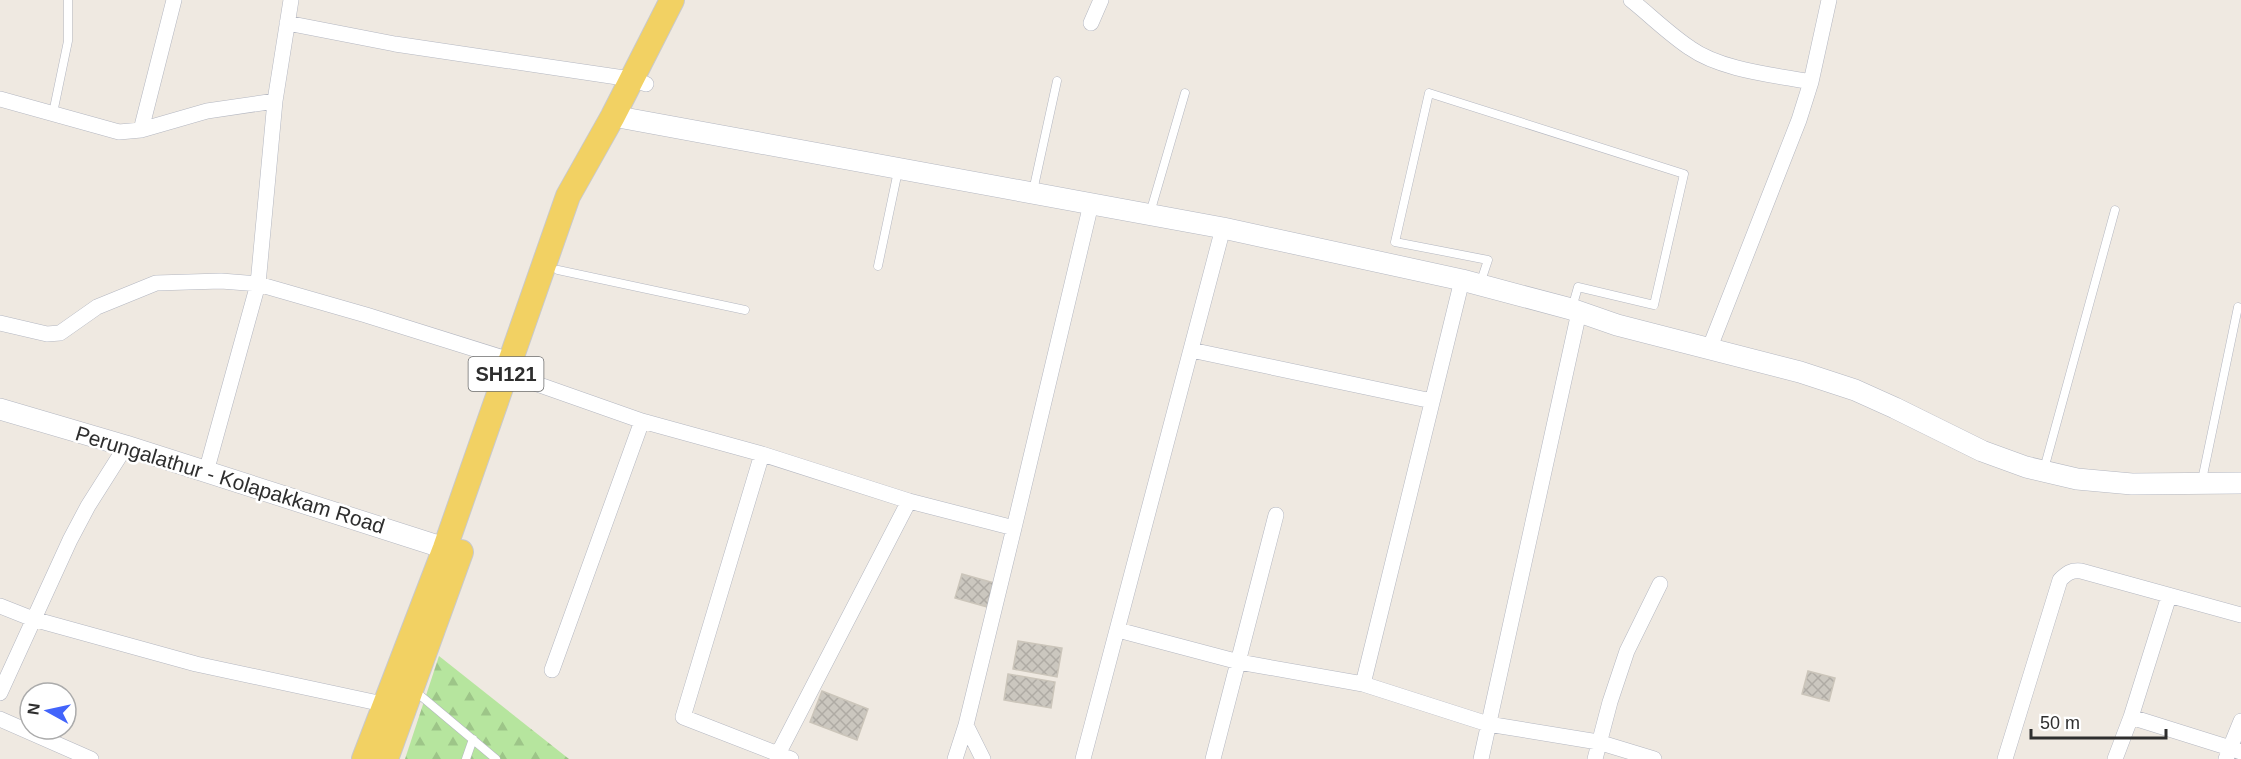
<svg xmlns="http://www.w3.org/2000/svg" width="2241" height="759" font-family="Arial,sans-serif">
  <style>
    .forest { fill: url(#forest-firs) }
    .building { fill: url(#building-cross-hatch); stroke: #cbc5ba; stroke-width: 1.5 }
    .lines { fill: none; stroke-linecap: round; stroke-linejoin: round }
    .lane-casing { stroke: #b4b7c1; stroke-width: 9 }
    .street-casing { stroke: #b4b7c1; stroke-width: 16 }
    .secondary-casing { stroke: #b4b7c1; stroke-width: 22 }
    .primary-casing { stroke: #c9c9c9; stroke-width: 26 }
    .lane { stroke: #fff; stroke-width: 8 }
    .street { stroke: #fff; stroke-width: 15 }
    .secondary { stroke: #fff; stroke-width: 21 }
    .primary { stroke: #f2d163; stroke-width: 24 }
    .labels { text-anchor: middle; stroke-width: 5; stroke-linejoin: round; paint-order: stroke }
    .shield { fill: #fff; stroke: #6d6d6d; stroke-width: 1.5 }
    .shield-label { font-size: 20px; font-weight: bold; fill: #2e2e2e }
    .street-label { font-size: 21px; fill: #2e2e2e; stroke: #fff }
  </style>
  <defs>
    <pattern id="forest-firs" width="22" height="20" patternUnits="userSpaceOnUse" patternTransform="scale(1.5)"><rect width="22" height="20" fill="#b6e59e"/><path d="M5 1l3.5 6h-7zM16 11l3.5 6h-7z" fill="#9dc588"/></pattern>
    <pattern id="building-cross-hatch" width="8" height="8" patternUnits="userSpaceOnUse" patternTransform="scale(1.5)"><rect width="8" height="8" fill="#cbc7bf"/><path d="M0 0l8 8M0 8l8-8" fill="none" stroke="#afaba4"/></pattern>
  </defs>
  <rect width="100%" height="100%" fill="#efe9e1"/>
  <path class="forest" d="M439 656 569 759H405Z"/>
  <path class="building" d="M962 574 998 584 991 608 955 598Z
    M1018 641 1062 648 1057 677 1013 669Z
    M1808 671 1835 678 1829 701 1802 694Z
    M1008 674 1055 682 1051 708 1004 700Z
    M822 691 868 709 857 740 810 722Z"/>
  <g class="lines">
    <defs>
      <path id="lane" d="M53 113 68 41V0
        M1033 191 1057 81
        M1150 213 1185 93
        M878 266 898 171
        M558 270 745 310
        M1480 284 1488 260 1395 242 1429 93 1684 174 1654 305 1578 287 1572 308
        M2044 469 2115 210
        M2202 480 2238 307
        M415 691 496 759
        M466 759 473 739"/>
      <path id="street" d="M1631 0C1651 16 1669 34 1690 48 1721 70 1774 75 1811 82
        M287 23 395 44 631 79 646 84
        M1091 23 1101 0
        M0 99 119 132 141 130 207 111 275 101
        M141 130 174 0
        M0 323 47 334 60 333 97 307 156 283 221 281 258 284 366 315 510 360
        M1710 347 1799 120 1811 82 1829 0
        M1191 350 1432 401
        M517 377 642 421 762 454 909 501 1014 528 966 725 955 759
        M762 454 683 717 791 759
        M206 472 258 284 275 101 291 0
        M1014 528 1091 204
        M0 606 33 619 196 664 383 704
        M1118 630 1239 662 1363 684 1488 724 1598 742 1654 759
        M552 670 642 421
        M1363 684 1462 280
        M0 693 70 540 88 506 126 446
        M2131 717 2230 748 2226 759
        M0 719 91 759
        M2241 721 2230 748 2241 752
        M966 725 983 759
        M778 754 909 501
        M1083 759 1223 228
        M1213 759 1276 515
        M1481 759 1579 312
        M1595 759 1610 702 1627 651 1660 584
        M2005 759 2060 580C2067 573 2071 570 2081 571L2241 615
        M2115 759 2131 717 2169 596"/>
      <path id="secondary" d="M613 116 1223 228 1462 280 1571 309 1617 325 1800 372 1855 390 1895 408 1982 451 2026 467 2077 479 2132 484 2241 483
        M0 409 126 446 460 553"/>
      <path id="primary" d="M364 759 445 548 568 196 613 116 672 0
        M386 759 461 552"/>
    </defs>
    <use href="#lane" class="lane-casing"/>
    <use href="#street" class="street-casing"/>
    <use href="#secondary" class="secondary-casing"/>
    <use href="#primary" class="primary-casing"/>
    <use href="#lane" class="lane"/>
    <use href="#street" class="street"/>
    <use href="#secondary" class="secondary"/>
    <use href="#primary" class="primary"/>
  </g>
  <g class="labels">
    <rect class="shield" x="468.5" y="357" width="75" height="34" rx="4.5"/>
    <g class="shield-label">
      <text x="506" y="381">SH121</text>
    </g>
    <g class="street-label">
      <text transform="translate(230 480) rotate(17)" y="7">Perungalathur - Kolapakkam Road</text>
    </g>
  </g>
  <g transform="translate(48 711) rotate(278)"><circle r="28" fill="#ffffff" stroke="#ababab" stroke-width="1.5"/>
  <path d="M0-4.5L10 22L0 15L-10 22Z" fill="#4264fb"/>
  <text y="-9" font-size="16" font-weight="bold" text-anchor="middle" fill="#2e2e2e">N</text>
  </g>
  <path d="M2031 729v9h135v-9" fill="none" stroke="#2e2e2e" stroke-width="3"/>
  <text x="2040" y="729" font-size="18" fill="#2e2e2e" stroke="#ffffff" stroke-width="4.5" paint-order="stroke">50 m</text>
</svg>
